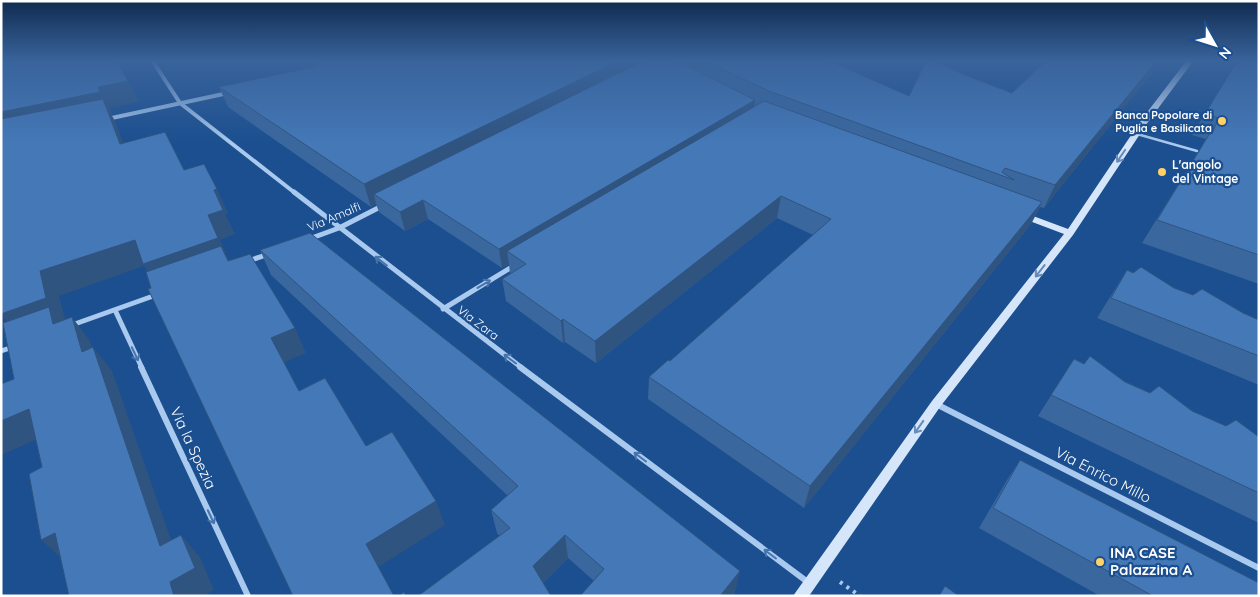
<svg xmlns="http://www.w3.org/2000/svg" width="1260" height="597" font-family="Quicksand,sans-serif">
  <style>
    .lines { fill: none; stroke-linecap: round; stroke-linejoin: round }
    .path { stroke: #a9c9ee; stroke-width: 4; stroke-dasharray: 3 5; stroke-linecap: butt }
    .lane { stroke: #a9c9ee; stroke-width: 2.5 }
    .street-far2 { stroke: #a9c9ee; stroke-width: 4 }
    .street-far1 { stroke: #a9c9ee; stroke-width: 5 }
    .street { stroke: #a9c9ee; stroke-width: 6 }
    .secondary { fill: #d6e6fa; fill-rule: evenodd }
    .wall { fill: #3a679d }
    .shaded-wall { fill: #305480 }
    .building { fill: #4478b7; stroke: #305480 }
    .oneway { stroke: #668bba }
    .oneway2 { stroke: #4674ac }
    .poi-dot { fill: #ffd166; stroke: #1b4f8f; stroke-width: 2 }
    .labels { text-anchor: middle; stroke-width: 4.5; stroke-linejoin: round; paint-order: stroke }
    .far-poi-label { font-size: 11px; font-weight: bold; fill: #fff; stroke: #1b4f8f; text-anchor: end }
    .poi-label { font-size: 12px; font-weight: bold; fill: #fff; stroke: #1b4f8f; text-anchor: start }
    .street-label { font-size: 12px; fill: #fff; stroke: #1b4f8f }
    .near-street-label { font-size: 15px; fill: #fff; stroke: #1b4f8f }
    .near-poi-label { font-size: 15px; font-weight: bold; fill: #fff; stroke: #1b4f8f; text-anchor: start }
  </style>
  <rect width="100%" height="100%" fill="#1b4f8f"/>
  <g class="lines">
    <path class="path" d="M840 582 860 596"/>
    <path class="lane" d="M1137 134 1197 151"/>
    <path class="street-far2" d="M152 60 180 103 295 193
      M107 119 228 93"/>
    <path class="street-far1" d="M294 192 522 368
      M309 239 339 228 384 205
      M248 261 269 254
      M443 309 515 265
      M115 310 142 368
      M72 325 156 295
      M1 351 13 347"/>
    <path class="street" d="M141 367 248 596
      M520 367 809 583
      M936 404 1259 568"/>
    <path class="secondary" d="M1187 60H1194L1148 122 1073 235 940 407 809 596H793L932 401 1064 234 1019 217 1018 215 1019 213H1025L1068 229 1142 119Z"/>
  </g>
  <path class="wall" d="M293 60H827L909 96 962 74 1012 93 1162 60 1044 208 1040 207 1031 224 804 508 648 399 649 377 670 361 813 235 777 218 596 363 565 342 563 343 506 301 502 279 510 274 509 264 502 268 428 219 405 231 379 212 376 204 371 207 228 107 219 87 304 69Z
    M1238 60H1259V284L1142 243 1206 139 1192 135Z
    M260 250 735 593 733 596H580L594 581 568 558 543 583 497 533 491 510 508 496 271 275Z
    M1127 270 1259 320V385L1097 318Z
    M1074 359 1226 426 1259 437V523L1038 416Z
    M1020 460 1259 596H1100L979 528 1007 480Z"/>
  <path class="shaded-wall" d="M304 60H310L313 71 308 72Z
    M620 60H652L374 194 376 204 371 207 364 184Z
    M1157 60H1162L1044 208 1055 185Z
    M128 81 139 102 110 108 112 114H111L115 121 133 167 120 144 1 137V112L98 87Z
    M755 100 753 117 507 251 509 264 502 268 499 249Z
    M217 189 228 213 225 214 214 190Z
    M781 196 777 218 596 363 595 341Z
    M423 200 428 219 405 231 400 212Z
    M1042 202 1031 224 804 508 810 486Z
    M223 210 235 234 220 240 230 263 158 289 144 266 59 296 66 323 22 339 1 315V314L40 271Z
    M72 317 90 341 101 376 82 352Z
    M563 319 565 342 563 343 561 321Z
    M295 328 306 353 283 363 271 338Z
    M93 347 112 371 181 568 160 546Z
    M29 409 51 433 1 455V421Z
    M436 501 445 525 378 567 366 544Z
    M55 533 67 563 41 540Z
    M181 535 200 557 214 590 204 596H174L170 582Z
    M565 535 568 558 537 589 533 566Z
    M740 571 735 593 733 596H720Z"/>
  <path class="building" d="M1 60H116L128 81 98 87 100 92 1 112Z
    M312 60H620L364 184 219 87 318 66Z
    M645 60H675L755 100 499 249 423 200 400 212 374 194Z
    M703 60H827L909 96 927 60H933L962 74 1012 93 1047 60H1157L1055 185 1005 168 1002 172 1014 180 769 91Z
    M1238 60H1259V255L1157 220 1210 133 1213 131 1219 118 1205 114Z
    M103 99 120 144 165 132 184 170 204 164 217 189 214 190 223 210 208 215 218 238 143 264 135 240 40 271 46 298 1 314V119Z
    M764 101 1042 202 810 486 649 377 668 360 670 361 831 219 781 196 595 341 563 319 561 321 502 279 526 264 507 251Z
    M310 233 740 571 720 596H580L604 569 565 535 533 566 551 596H418L510 528 491 510 518 486 260 250Z
    M221 246 228 261 250 254 295 328 271 338 299 391 325 378 366 446 392 432 436 501 366 544 394 596H293L148 289 151 288 146 272Z
    M1141 267 1174 288 1193 295 1202 289 1243 313 1259 320V356L1111 298 1127 270 1133 273Z
    M49 307 53 324 72 317 82 352 93 347 160 546 181 535 195 568 170 582 174 596H69L55 533 41 540 29 474 42 467 29 409 1 421V384L14 379 3 323Z
    M1090 356 1125 382 1150 393 1159 386 1192 411 1226 426 1236 420 1259 437V493L1051 395 1074 359 1084 364Z
    M1020 460 1259 583V596H1153L993 508Z
    M945 586 959 596H939Z
    M404 592 406 596H399Z"/>
  <defs><path id="oneway-shaft" d="M-6 0H5M1.5-3L5.5 0L1.5 3" fill="none" stroke-width="1.6" stroke-linecap="round" stroke-linejoin="round" transform="scale(1.25)"/></defs>
  <g class="oneway">
    <use href="#oneway-shaft" transform="translate(1121 156) rotate(124)"/>
    <use href="#oneway-shaft" transform="translate(1040 271) rotate(128)"/>
    <use href="#oneway-shaft" transform="translate(919 427) rotate(125)"/>
  </g>
  <g class="oneway2">
    <use href="#oneway-shaft" transform="translate(381 261) rotate(-142)"/>
    <use href="#oneway-shaft" transform="translate(484 284) rotate(-31)"/>
    <use href="#oneway-shaft" transform="translate(135 354) rotate(65)"/>
    <use href="#oneway-shaft" transform="translate(510 359) rotate(-143)"/>
    <use href="#oneway-shaft" transform="translate(640 457) rotate(-143)"/>
    <use href="#oneway-shaft" transform="translate(211 517) rotate(65)"/>
    <use href="#oneway-shaft" transform="translate(770 554) rotate(-143)"/>
  </g>
  <linearGradient id="sky" x2="0" y2="1"><stop stop-color="#0f2b4f"/><stop offset="0.42" stop-color="#39639b"/><stop offset="1" stop-color="#39639b" stop-opacity="0"/></linearGradient>
  <rect width="1260" height="144" fill="url(#sky)"/>
  <g class="poi-dot">
    <circle cx="1222" cy="121" r="5"/>
    <circle cx="1162" cy="172" r="5"/>
    <circle cx="1100" cy="562" r="5"/>
  </g>
  <g class="labels">
    <g class="far-poi-label">
      <text x="1212" y="119">Banca Popolare di<tspan x="1212" dy="13">Puglia e Basilicata</tspan></text>
    </g>
    <g class="poi-label">
      <text x="1172" y="169">L'angolo<tspan x="1172" dy="14">del Vintage</tspan></text>
    </g>
    <g class="street-label">
      <text transform="translate(334 217) rotate(-23)" y="4">Via Amalfi</text>
      <text transform="translate(478 323) rotate(37)" y="4">Via Zara</text>
    </g>
    <g class="near-street-label">
      <text transform="translate(193 448) rotate(65)" y="5">Via la Spezia</text>
      <text transform="translate(1103 475) rotate(27)" y="5">Via Enrico Millo</text>
    </g>
    <g class="near-poi-label">
      <text x="1110" y="558">INA CASE<tspan x="1110" dy="17">Palazzina A</tspan></text>
    </g>
  </g>
  <rect width="1260" height="597" fill="none" stroke="#ffffff" stroke-width="5"/>
  <g transform="translate(1215 45) rotate(129)" stroke="#1b4f8f" stroke-width="4" paint-order="stroke">
  <path d="M0-4L9 19L0 12L-9 19Z" fill="#ffffff"/>
  <text y="-8" font-size="14" font-weight="bold" text-anchor="middle" fill="#ffffff">N</text>
  </g>
</svg>
